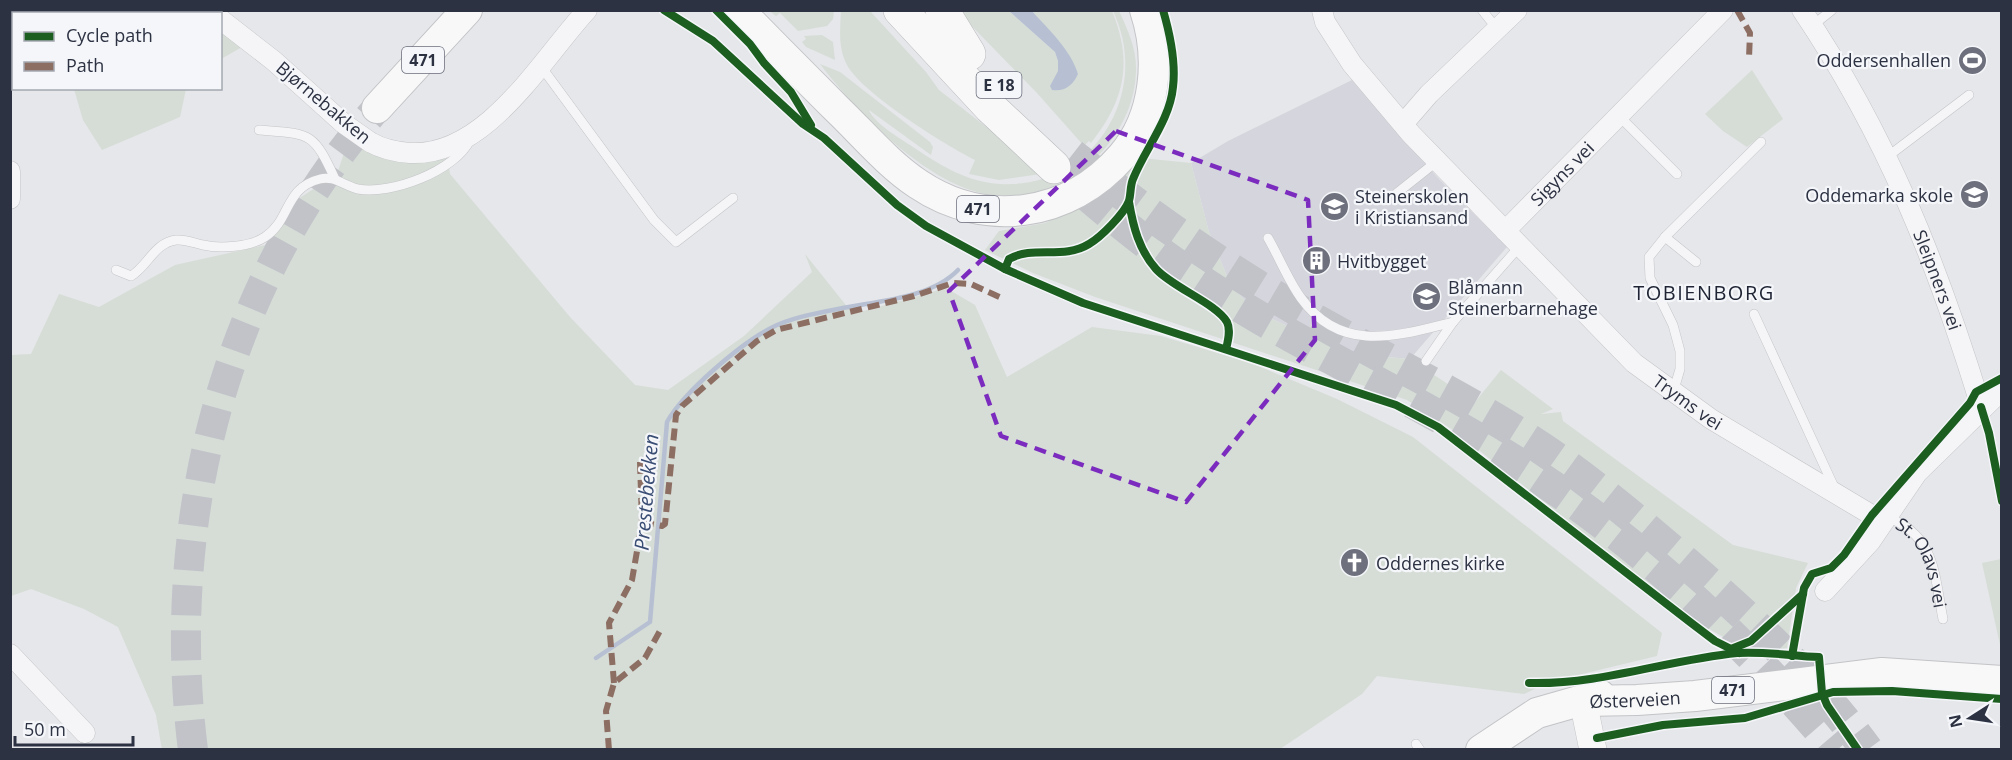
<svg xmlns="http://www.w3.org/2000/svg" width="2012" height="760" font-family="'Open Sans',sans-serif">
	<rect width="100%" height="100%" fill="#e6e7ea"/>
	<path fill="#d5d6dd" d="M1352 80 1439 179 1507 247 1410 359 1351 354 1256 312 1231 286 1209 232 1191 163 1228 141Z"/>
	<g fill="#d6ddd6">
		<path d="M197 10 201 13 37 14 33 11Z"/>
		<path d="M769 11H834L833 19 827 26 798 31 780 13 776 16Z"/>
		<path d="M841 11H870L926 72 939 90 1040 169 1041 174 999 180 969 174 975 160C945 145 862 93 847 65 838 48 840 29 841 11Z"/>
		<path d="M957 11H1009L1055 52 1058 61V71L1078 74 1070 57 1032 11H1112C1133 62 1125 100 1091 143L1089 141 1084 146 1037 93Z"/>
		<path d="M1113 11H1119C1128 30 1137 50 1136 71 1134 148 1053 212 977 192 919 176 856 111 820 64L840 72 930 142 933 147 931 155 869 110C874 123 898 137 910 145 938 164 966 182 1000 184 1094 189 1152 92 1113 11Z"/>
		<path d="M220 26 249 43 221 59Z"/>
		<path d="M822 35 833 42 835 60 806 47 802 42 806 39 804 36Z"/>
		<path d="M1752 70 1783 119 1747 147 1723 131 1705 114Z"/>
		<path d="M74 89V88L186 89 180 117 102 150 83 120Z"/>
		<path d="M350 135 371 140 446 147 450 174 570 317 635 385 668 390 744 336 812 272 805 254 853 314 946 288 975 305 1007 377 1092 327 1161 336 1251 363 1337 399 1413 437 1662 633 1657 656 1549 682 1524 694 1377 676 1362 694 1280 749 162 750 156 715 118 627 84 609 31 589 11 596V355L31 354 59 294 99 307 175 265 265 245 301 197 337 174Z"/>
		<path d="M1132 157 1191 163 1209 232 1231 286 1256 312 1351 354 1410 359 1475 402 1501 370 1553 409 1541 414 1561 412 1563 421 1733 545 1808 563 1796 588 1787 648 1739 653 1730 641 1682 613 1459 434 1407 400 1095 297 1033 273 985 250 999 231 1045 223 1080 206Z"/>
		<path d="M2001 559H2002L2001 649 1982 563Z"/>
	</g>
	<path fill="#b7c0d2" d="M1009 11H1032C1048 29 1071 50 1078 74 1073 85 1065 92 1052 90L1050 86 1058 71V61L1055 52Z"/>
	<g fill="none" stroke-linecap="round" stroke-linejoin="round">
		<path stroke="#b7c0d2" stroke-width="4.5" d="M596 658 650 622 667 422C684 392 740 344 771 328 790 318 817 313 838 309 876 301 930 299 958 270"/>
		<path stroke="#c1c3c9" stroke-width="30" stroke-dasharray="30 15" stroke-linecap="butt" d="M193 750C164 522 224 283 377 108"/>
		<g stroke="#c1c3c9" stroke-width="33" stroke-dasharray="33 16" stroke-linecap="butt">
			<path d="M1072 155C1137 206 1203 254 1274 296 1363 350 1458 392 1544 450 1594 484 1640 523 1686 563 1752 620 1815 679 1867 750"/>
			<path d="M1083 191C1119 222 1156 252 1196 278 1308 353 1433 405 1544 481 1654 555 1751 648 1837 750"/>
		</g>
		<defs>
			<g id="lane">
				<path d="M1482 10 1498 30"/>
				<path d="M1812 26 1832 10"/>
				<path d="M540 65 654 220 676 242 733 198"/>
				<path d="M1619 116 1677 174"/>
				<path d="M259 130C310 134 313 131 335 179"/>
				<path d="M1887 157 1969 95"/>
				<path d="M1397 193 1436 162"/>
				<path d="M1665 237 1696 262"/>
				<path d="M1268 238C1279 257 1288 280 1301 298 1341 354 1397 336 1453 322"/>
				<path d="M116 270 131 276C148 266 154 243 176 240 185 239 194 243 203 245 220 249 250 247 265 237 291 220 284 188 320 179 334 175 344 186 358 189 391 195 455 171 470 140"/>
				<path d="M1754 314 1834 487"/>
				<path d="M1426 361 1453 322 1519 247"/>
				<path d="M1673 393 1680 369V351L1673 325 1650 278 1649 257 1665 237 1761 142"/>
				<path id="s1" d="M1887 517C1936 536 1934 574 1943 619"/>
				<path d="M1416 744 1420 750"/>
			</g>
			<g id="street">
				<path id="s2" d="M1322 10 1325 22 1352 64 1411 134 1634 363 1711 419 1870 514 1887 517"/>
				<path id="s3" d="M1802 10C1887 136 1937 263 1981 407"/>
				<path d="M220 19 274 61 343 123"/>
				<path d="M1403 124 1429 94 1517 10"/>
				<path d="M370 142C382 149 397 152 410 153 486 157 541 60 587 10"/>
				<path d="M10 171V199"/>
				<path id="s4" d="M1505 231 1723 10"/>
				<path d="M1825 591 1870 542 1917 473 2002 390"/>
				<path d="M10 654 85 733"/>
			</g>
			<path id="secondary" d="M1583 701 1593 750"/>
			<g id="primary">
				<path d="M739 10C772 44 805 77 838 110 864 135 888 164 918 184 985 229 1069 217 1122 156 1156 117 1161 58 1145 10"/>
				<path d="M377 108 467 10"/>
				<path id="s5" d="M1583 701 1637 700 1695 696 1882 673 2002 681"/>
				<path d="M1481 750 1537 713 1600 695"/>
			</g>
			<g id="highway">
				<path d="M900 10 990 107 1054 167"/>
				<path d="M942 10 969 54"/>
			</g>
		</defs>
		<use href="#lane" stroke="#c4c5c8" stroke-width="10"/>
		<use href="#street" stroke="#c4c5c8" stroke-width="21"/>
		<use href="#secondary" stroke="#c4c5c8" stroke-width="28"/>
		<use href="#primary" stroke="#c3c4c7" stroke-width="32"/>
		<use href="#highway" stroke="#b9babe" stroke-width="34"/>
		<use href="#lane" stroke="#f5f5f7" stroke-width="9"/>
		<use href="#street" stroke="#f5f5f7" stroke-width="20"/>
		<use href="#secondary" stroke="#f8f8f8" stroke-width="27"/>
		<use href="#primary" stroke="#f8f8f8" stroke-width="30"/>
		<use href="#highway" stroke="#f8f8f8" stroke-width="33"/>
		<defs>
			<path id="street-bridge" d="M343 123 370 142"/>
		</defs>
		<use href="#street-bridge" stroke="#c4c5c8" stroke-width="21" stroke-linecap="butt"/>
		<use href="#street-bridge" stroke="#f5f5f7" stroke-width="20"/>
		<g stroke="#8d6e63" stroke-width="6" stroke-dasharray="12 6" stroke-linecap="butt">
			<path d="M1737 10 1750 33 1749 58"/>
			<path d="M642 522 662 526 665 524 676 415 682 406 757 341 776 330 914 296 953 283 971 284 1004 299"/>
			<path d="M614 683 609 623 632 580 642 522 640 462"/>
			<path d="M609 750 606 711 614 683 645 658 661 629"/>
		</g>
		<defs>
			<g id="cycleway">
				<path d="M664 10 713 41 803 124 824 138 897 205 926 226 1005 269 1083 303 1396 405 1438 427 1690 622 1715 641 1739 653"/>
				<path d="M716 10 750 44 764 63 791 92 811 125"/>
				<path d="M1129 202C1133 226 1139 250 1156 269 1172 287 1217 304 1227 322 1231 330 1228 341 1226 349"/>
				<path d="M1005 269 1009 259C1034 245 1063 260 1089 244 1101 237 1124 214 1129 201 1131 194 1130 186 1133 179 1145 149 1170 120 1173 87 1176 62 1170 34 1163 10"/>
				<path d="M1981 407 1989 433 2002 501"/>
				<path d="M1731 649 1751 641 1803 594"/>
				<path d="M1792 656 1804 588 1812 574 1831 568 1844 555 1872 515 1970 403 1976 392 2002 378"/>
				<path d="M1529 683C1600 685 1667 660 1737 653 1763 651 1793 656 1819 657L1822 693 1827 705 1858 750"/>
				<path d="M1597 738 1663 725 1745 718 1833 692 1892 691 2002 699"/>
			</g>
		</defs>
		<use href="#cycleway" stroke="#f4f6f9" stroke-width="11"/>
		<use href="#cycleway" stroke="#1b5e20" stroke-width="8"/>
	</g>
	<path fill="none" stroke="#7b2cbf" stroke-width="4.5" stroke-dasharray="12 8" stroke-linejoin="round" d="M1116 131 1308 200 1315 340 1186 502 1001 436 949 291Z"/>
	<defs>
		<symbol id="stadium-disc" viewBox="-11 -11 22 22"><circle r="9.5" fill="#6e717d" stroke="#f4f6f9"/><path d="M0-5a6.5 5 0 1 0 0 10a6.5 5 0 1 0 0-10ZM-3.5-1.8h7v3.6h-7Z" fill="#fff"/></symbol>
		<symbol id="school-disc" viewBox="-11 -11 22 22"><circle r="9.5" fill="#6e717d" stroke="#f4f6f9"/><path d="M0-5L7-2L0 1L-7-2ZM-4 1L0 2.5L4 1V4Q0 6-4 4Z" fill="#fff"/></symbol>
		<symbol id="building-disc" viewBox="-11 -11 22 22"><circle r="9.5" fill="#6e717d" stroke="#f4f6f9"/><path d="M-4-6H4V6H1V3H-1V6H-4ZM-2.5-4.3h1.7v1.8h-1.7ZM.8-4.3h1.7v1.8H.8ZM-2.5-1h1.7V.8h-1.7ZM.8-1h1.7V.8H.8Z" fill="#fff"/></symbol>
		<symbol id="church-disc" viewBox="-11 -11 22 22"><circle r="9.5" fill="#6e717d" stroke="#f4f6f9"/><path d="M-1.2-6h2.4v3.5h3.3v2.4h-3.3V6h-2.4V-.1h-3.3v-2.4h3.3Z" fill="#fff"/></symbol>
	</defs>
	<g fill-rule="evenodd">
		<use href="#stadium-disc" x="1956" y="44" width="33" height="33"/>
		<use href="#school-disc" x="1958" y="178" width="33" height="33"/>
		<use href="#school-disc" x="1318" y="190" width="33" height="33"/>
		<use href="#building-disc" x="1300" y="244" width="33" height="33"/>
		<use href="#school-disc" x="1410" y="280" width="33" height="33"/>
		<use href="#church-disc" x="1338" y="546" width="33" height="33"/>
	</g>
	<g text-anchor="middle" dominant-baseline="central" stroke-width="4.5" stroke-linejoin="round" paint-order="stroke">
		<g fill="#f4f6f9" stroke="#696d7a" stroke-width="1.5">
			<rect x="402" y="47" width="42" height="26" rx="4.5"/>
			<rect x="976.5" y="72" width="45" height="26" rx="4.5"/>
			<rect x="957" y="196" width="42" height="26" rx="4.5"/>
			<rect x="1712" y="677" width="42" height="26" rx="4.5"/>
		</g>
		<g font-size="16" font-weight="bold" fill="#2d3243">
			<text x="423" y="60">471</text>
			<text x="999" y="85">E 18</text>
			<text x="978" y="209">471</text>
			<text x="1733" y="690">471</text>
		</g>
		<g font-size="18" fill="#2d3243" stroke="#f4f6f9" text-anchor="start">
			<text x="1951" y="60" text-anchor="end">Oddersenhallen</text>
			<text x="1953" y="195" text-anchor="end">Oddemarka skole</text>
			<text x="1355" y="196">Steinerskolen<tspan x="1355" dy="21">i Kristiansand</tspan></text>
			<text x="1337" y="261">Hvitbygget</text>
			<text x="1448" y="287">Blåmann<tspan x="1448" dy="21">Steinerbarnehage</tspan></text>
			<text x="1376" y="563">Oddernes kirke</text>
		</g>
		<g font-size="18" fill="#2d3243" stroke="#f4f6f9">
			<text transform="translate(324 102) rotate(40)">Bjørnebakken</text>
			<text stroke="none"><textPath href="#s4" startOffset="81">Sigyns vei</textPath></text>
			<text stroke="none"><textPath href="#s3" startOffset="303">Sleipners vei</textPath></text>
			<text stroke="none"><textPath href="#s2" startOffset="540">Tryms vei</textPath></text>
			<text stroke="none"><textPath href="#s1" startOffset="62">St. Olavs vei</textPath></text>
			<text stroke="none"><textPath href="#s5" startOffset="52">Østerveien</textPath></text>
		</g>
		<g font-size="20" letter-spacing="1.5" fill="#1f2434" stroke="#f4f6f9">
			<text x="1704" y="292">TOBIENBORG</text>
		</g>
		<g font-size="20" font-style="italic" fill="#3a4d74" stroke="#f4f6f9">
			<text transform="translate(646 492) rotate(-85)">Prestebekken</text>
		</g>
	</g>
	<rect width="2012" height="760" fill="none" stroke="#2d3243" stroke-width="24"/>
	<rect x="12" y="12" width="210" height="78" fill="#f4f6f9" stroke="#a4a8b0" stroke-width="1.5"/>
	<rect x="24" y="32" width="30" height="9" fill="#1b5e20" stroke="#a4a8b0" stroke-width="1.5"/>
	<text x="66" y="42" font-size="18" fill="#2d3243">Cycle path</text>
	<rect x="24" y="62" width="30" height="9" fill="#8d6e63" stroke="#a4a8b0" stroke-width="1.5"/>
	<text x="66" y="72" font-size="18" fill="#2d3243">Path</text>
	<g transform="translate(1970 718) rotate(258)" stroke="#f4f6f9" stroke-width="4.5" paint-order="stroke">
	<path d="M0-4.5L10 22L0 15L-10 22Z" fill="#2d3243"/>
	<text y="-9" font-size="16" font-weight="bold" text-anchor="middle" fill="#2d3243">N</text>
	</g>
	<path d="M15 736v9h118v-9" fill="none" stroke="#2d3243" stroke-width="3"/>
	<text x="24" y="736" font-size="18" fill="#2d3243" stroke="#f4f6f9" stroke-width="4.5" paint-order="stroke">50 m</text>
</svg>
